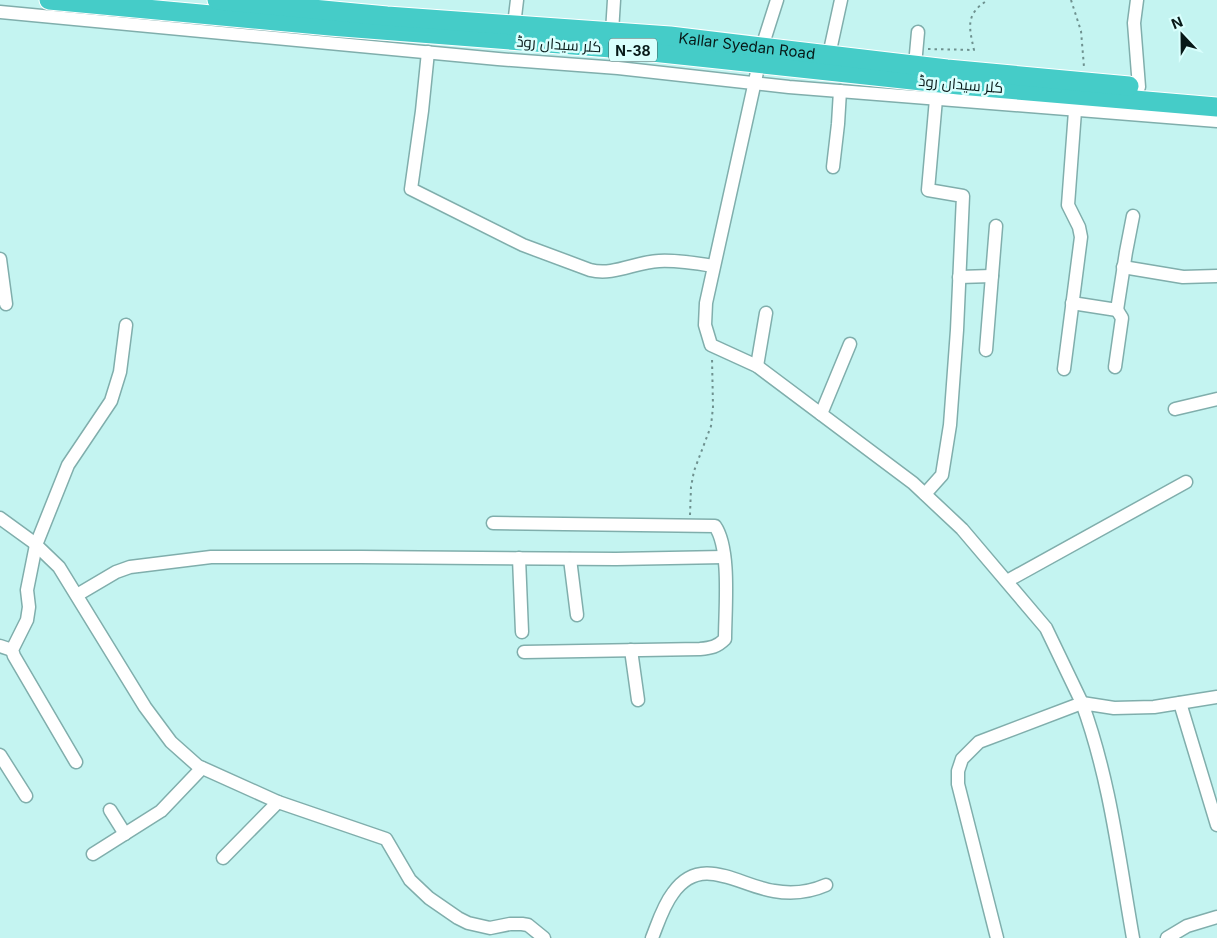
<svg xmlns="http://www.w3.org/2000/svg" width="1217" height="938" font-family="Inter,Cairo,sans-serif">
	<rect width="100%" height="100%" fill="#c4f4f1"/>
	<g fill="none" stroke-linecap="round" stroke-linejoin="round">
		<defs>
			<g id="minor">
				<path d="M1137 0 1134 23 1139 87"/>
				<path d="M0 12 498 59 618 68 789 87 1217 121"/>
				<path d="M514 25 517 0"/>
				<path d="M612 32 614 0"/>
				<path d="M762 47 777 0"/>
				<path d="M428 52 422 111 411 189 523 245 590 270C614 276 635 262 659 261 677 260 695 263 713 266"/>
				<path d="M829 55 841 0"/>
				<path d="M759 63 706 303 705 325 711 345 757 366 913 483 962 529 1046 628 1082 703 979 742 962 759 958 771V784L997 938"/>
				<path d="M915 65 918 32"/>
				<path d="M833 167 838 124 840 91"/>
				<path d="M0 259 6 304"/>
				<path d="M1123 267 1183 277 1217 276"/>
				<path d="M959 277 992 276"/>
				<path d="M1072 303 1117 310 1126 252 1133 216"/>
				<path d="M986 350 996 226"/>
				<path d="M757 366 766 313"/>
				<path d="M1115 367 1122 318 1117 310"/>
				<path d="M1064 369 1081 237 1079 227 1068 205 1075 111"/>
				<path d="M1175 409 1217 399"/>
				<path d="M821 414 850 344"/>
				<path d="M925 494 942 475 950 425 957 330 963 196 928 190 936 99"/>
				<path d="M0 518 33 542 59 567 145 707 171 742 198 766 278 802 386 839 410 880 429 898 458 918 468 923 490 928 510 924H522L528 925 544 938"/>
				<path d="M493 523 715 526C731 549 725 610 725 639 717 647 711 648 700 649L524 652"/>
				<path d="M519 558 522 632"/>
				<path d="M570 559 577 615"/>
				<path d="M1007 581 1186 482"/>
				<path d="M77 595 116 572 130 567 211 557H361L616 559 724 557"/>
				<path d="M0 646 12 650"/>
				<path d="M631 650 638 700"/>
				<path d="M1180 703 1217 825"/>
				<path d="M0 755 26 796"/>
				<path d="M76 762 14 656 12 650 27 620 29 607 27 590 36 545 68 465 111 401 120 372 126 325"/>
				<path d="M110 810 125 834"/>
				<path d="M93 854 161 811 202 768"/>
				<path d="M223 858 278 802"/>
				<path d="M652 938C658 923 663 906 673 893 701 853 739 886 774 891 791 894 810 892 826 885"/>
				<path d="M1133 938C1119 859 1110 779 1082 703L1114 708 1154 707 1217 697"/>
				<path d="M1167 938 1187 926 1217 917"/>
			</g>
			<g id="highway">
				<path d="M49 0 330 26 624 49 959 85 1217 107"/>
				<path id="s1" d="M217 0 387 16 670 36 947 69 1129 86"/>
			</g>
		</defs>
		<use href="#minor" stroke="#80aeac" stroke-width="15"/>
		<use href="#highway" stroke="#fff" stroke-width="21"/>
		<g stroke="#6e918f" stroke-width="2" stroke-dasharray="2.5 4" stroke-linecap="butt">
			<path d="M1071 0 1081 31 1084 67"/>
			<path d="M928 49 974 50C969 27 965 14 988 0"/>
			<path d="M690 515 691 487 694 471 711 426 713 407 712 358"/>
		</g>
		<use href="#minor" stroke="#fff" stroke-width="12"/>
		<use href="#highway" stroke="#45ccc8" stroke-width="19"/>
	</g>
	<g text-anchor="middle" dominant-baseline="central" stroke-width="5" stroke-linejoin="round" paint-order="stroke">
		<rect fill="#d9fffd" stroke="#465e5d" stroke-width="1" x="609" y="38.5" width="48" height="23" rx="4"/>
		<g font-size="14" font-weight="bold" fill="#071918">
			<text x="633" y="50">N-38</text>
		</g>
		<g font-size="15" fill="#071918" stroke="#d9fffd">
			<text transform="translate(559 44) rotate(4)">کلر سیداں روڈ</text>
			<text stroke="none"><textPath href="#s1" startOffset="532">Kallar Syedan Road</textPath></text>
			<text transform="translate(961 84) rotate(5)">کلر سیداں روڈ</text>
		</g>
	</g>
	<g transform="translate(1182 35) rotate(338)" stroke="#d9fffd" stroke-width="4" paint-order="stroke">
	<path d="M0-4L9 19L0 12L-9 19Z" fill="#071918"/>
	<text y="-8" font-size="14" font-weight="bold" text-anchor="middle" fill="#071918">N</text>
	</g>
</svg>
